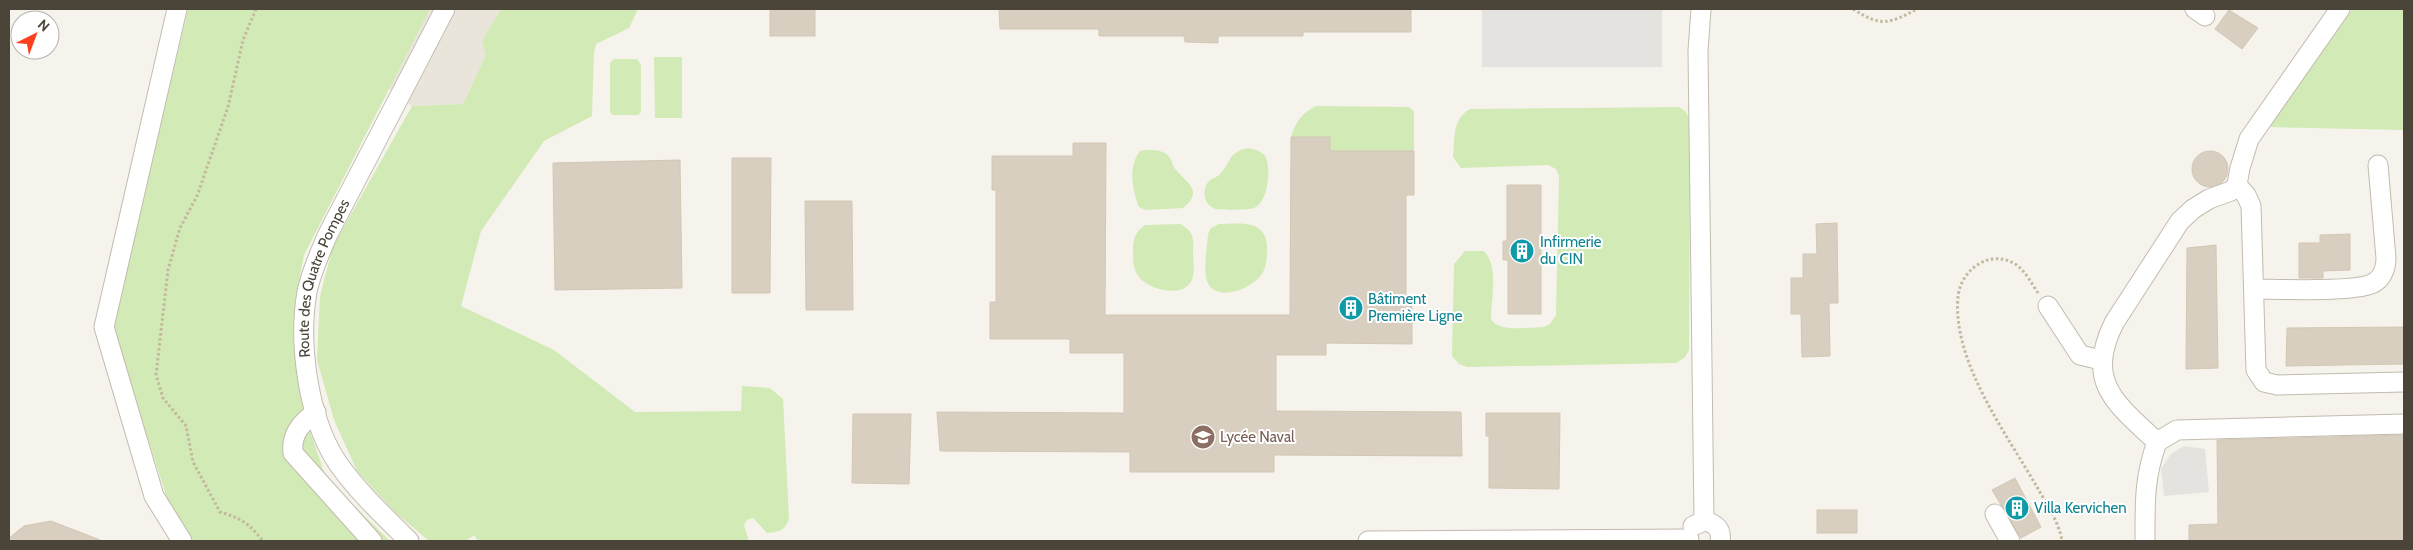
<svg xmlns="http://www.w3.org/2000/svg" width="2413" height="550" font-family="Cabin,sans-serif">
	<rect width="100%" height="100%" fill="#f6f3ec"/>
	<path fill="#eae5da" d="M430 9H501L483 41 486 55 463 104 412 106 388 88Z"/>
	<g fill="#d2eab5">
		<path d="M188 9H430L304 255 295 302 293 340 306 419 326 478 390 541H194L170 507 112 328Z"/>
		<path d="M501 9H638L629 28 596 44 594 52 592 116 544 141 481 231 461 306 554 350 635 412 741 411 742 386 770 388 783 399 789 518C786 530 780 532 767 533L753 518 747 520 744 525 749 541H478L474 535 466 541H429L396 513 357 471 334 420 317 360 320 296 333 246 412 106 463 104 486 55 482 41Z"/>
		<path d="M2352 9H2404V130L2269 127Z"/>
		<path d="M654 57H682V118H655Z"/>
		<path d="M614 59H637L641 65V112L638 115H613L610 112V63Z"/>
		<path d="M1316 106 1409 107 1414 111V151H1330V137H1291C1296 121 1302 113 1316 106Z"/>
		<path d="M1679 107 1686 112 1690 121 1689 350 1685 357 1676 363 1467 367 1459 364 1452 356 1454 264 1465 251H1484C1499 266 1491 299 1491 319 1498 333 1530 327 1544 327L1550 324 1556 315 1559 176 1556 169 1548 165 1461 168 1453 157C1455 138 1452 119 1470 109Z"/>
		<path d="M1248 148C1254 149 1261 151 1265 156 1272 167 1268 203 1254 208 1250 210 1221 210 1216 209 1204 206 1201 190 1209 181 1212 178 1216 178 1219 175 1232 163 1226 153 1248 148Z"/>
		<path d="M1146 150C1155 150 1167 150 1171 160 1173 164 1173 167 1176 170 1188 184 1204 191 1183 208L1146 210 1139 207C1132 189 1128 166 1140 151Z"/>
		<path d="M1180 224C1194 231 1194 239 1193 253 1193 262 1196 275 1190 283 1180 298 1148 289 1139 277 1133 269 1133 261 1133 251 1133 238 1135 233 1145 225Z"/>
		<path d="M1219 224C1230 224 1244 222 1254 226 1263 229 1267 238 1267 247 1267 256 1267 266 1262 274 1251 290 1211 305 1206 277 1204 264 1207 247 1208 234L1211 228Z"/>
	</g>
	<g fill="#e5e3e0">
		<rect x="1482" y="9" width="180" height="58"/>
		<path d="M2184 446 2205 449 2209 492 2164 496 2161 469 2171 454Z"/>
	</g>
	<g fill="#d8cfc1" stroke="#d3c7b4">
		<rect x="770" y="9" width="45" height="27"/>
		<path d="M999 9H1411V32H1303V36H1218V43L1185 42 1184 36H1099V29H1000Z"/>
		<path d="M2229 10 2258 28 2242 49 2215 29Z"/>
		<path d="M1291 137H1330V151H1414V195H1406V302H1412V344L1326 343V355H1276V411L1461 412 1462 456 1274 455V472H1130V452L940 451 937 412 1124 413V353H1070V339H990V302H996V190H992V156H1073V143H1106L1105 315H1290Z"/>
		<circle cx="2210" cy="169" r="18"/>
		<path d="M732 158H771L770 293H732Z"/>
		<path d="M680 160 682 288 555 290 553 163Z"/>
		<path d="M1507 185H1541V314H1508V260H1503V241H1507Z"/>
		<path d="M805 201H852L853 310H806Z"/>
		<path d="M1837 223 1838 303H1829L1830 356 1802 357 1801 314H1791V278H1803V254H1817L1816 224Z"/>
		<path d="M2350 234V270L2323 271V278H2299V243H2320V235Z"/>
		<path d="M2216 245 2218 368 2186 369 2187 248Z"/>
		<path d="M2404 327V364L2286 366 2287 328Z"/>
		<path d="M1486 413H1560L1559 489 1489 488V436H1486Z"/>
		<path d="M853 414H911L909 484 852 483Z"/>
		<path d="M2404 435V541H2189V525L2218 524 2217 440Z"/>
		<path d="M2015 478 2041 527 2021 538 1992 490Z"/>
		<rect x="1817" y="510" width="40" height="23"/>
		<path d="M51 521 100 540V541H9V538L24 526Z"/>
	</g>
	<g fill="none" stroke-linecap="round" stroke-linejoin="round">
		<defs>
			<g id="minor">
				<path d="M177 9 104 327 154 496 182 541"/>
				<path d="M1701 9 1698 51 1704 521"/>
				<path d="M2195 9 2205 16"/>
				<path d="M2237 185 2246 195 2251 206 2256 370 2264 382 2277 385 2404 382"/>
				<path d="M2254 289C2277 289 2361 293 2375 282 2383 277 2386 267 2386 258L2378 165"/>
				<path d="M2048 306 2080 355 2101 360"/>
				<path d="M316 412C301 423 291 434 293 453L372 541"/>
				<path d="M2157 442C2115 403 2085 382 2114 323L2180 221 2193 209 2209 199 2231 191 2237 185 2240 168 2249 139 2340 9"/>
				<path d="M1995 514 2010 541"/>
				<path d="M1693 526 1704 521C1716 523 1722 530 1720 541"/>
				<path id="s1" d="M409 541C384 516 357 491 337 462 308 418 298 343 307 292 311 272 320 253 328 234L445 9"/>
				<path d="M1368 541 1689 539"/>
				<path d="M2145 541C2145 503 2144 478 2157 442L2177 430 2404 424"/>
			</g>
		</defs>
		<use href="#minor" stroke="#c2bbae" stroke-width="21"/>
		<g stroke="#c4b79f" stroke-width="3" stroke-dasharray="2.5 2.5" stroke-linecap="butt">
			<path d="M256 9 243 40 228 107 197 196 180 228 168 270 156 375 163 398 186 426 193 462 220 512C243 519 248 523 263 541"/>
			<path d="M1853 9C1881 27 1889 24 1917 9"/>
			<path d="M2038 293C2032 284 2024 269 2015 264 1989 248 1960 271 1958 297 1952 361 2006 433 2037 487 2046 503 2059 522 2062 541"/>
		</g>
		<use href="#minor" stroke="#fff" stroke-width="19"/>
	</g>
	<defs>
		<symbol id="building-disc" viewBox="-11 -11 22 22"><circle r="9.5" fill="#0f9aa8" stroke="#fff"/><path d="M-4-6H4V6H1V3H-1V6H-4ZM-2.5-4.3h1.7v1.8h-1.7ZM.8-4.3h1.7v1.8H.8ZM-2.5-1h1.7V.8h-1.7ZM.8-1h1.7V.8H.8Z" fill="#fff"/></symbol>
		<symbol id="school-disc" viewBox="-11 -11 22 22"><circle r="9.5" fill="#8d6e63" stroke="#fff"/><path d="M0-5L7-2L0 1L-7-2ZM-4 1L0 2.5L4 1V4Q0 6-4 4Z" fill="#fff"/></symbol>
	</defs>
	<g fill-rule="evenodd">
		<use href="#building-disc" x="1508" y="237" width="28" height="28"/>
		<use href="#building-disc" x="1337" y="294" width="28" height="28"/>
		<use href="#school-disc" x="1189" y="423" width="28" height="28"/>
		<use href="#building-disc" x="2003" y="494" width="28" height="28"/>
	</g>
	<g text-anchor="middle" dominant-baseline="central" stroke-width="4" stroke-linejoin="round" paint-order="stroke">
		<g font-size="15" fill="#0d838f" stroke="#fff" text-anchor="start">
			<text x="1540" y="242">Infirmerie<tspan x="1540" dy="17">du CIN</tspan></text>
			<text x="1368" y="299">Bâtiment<tspan x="1368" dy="17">Première Ligne</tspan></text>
			<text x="2034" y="508">Villa Kervichen</text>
		</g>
		<g font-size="15" fill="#4b4439" stroke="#fff">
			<text stroke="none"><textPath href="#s1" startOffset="300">Route des Quatre Pompes</textPath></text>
		</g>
		<g font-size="15" fill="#785e54" stroke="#fff" text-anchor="start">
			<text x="1220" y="437">Lycée Naval</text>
		</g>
	</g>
	<rect width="2413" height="550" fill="none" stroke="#4b4439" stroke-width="20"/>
	<g transform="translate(35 35) rotate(42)"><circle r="24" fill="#ffffff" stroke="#b7b4b0"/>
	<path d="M0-4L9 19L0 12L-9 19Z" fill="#fc3f1d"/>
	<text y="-8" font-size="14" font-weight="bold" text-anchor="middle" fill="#4b4439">N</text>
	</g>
</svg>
